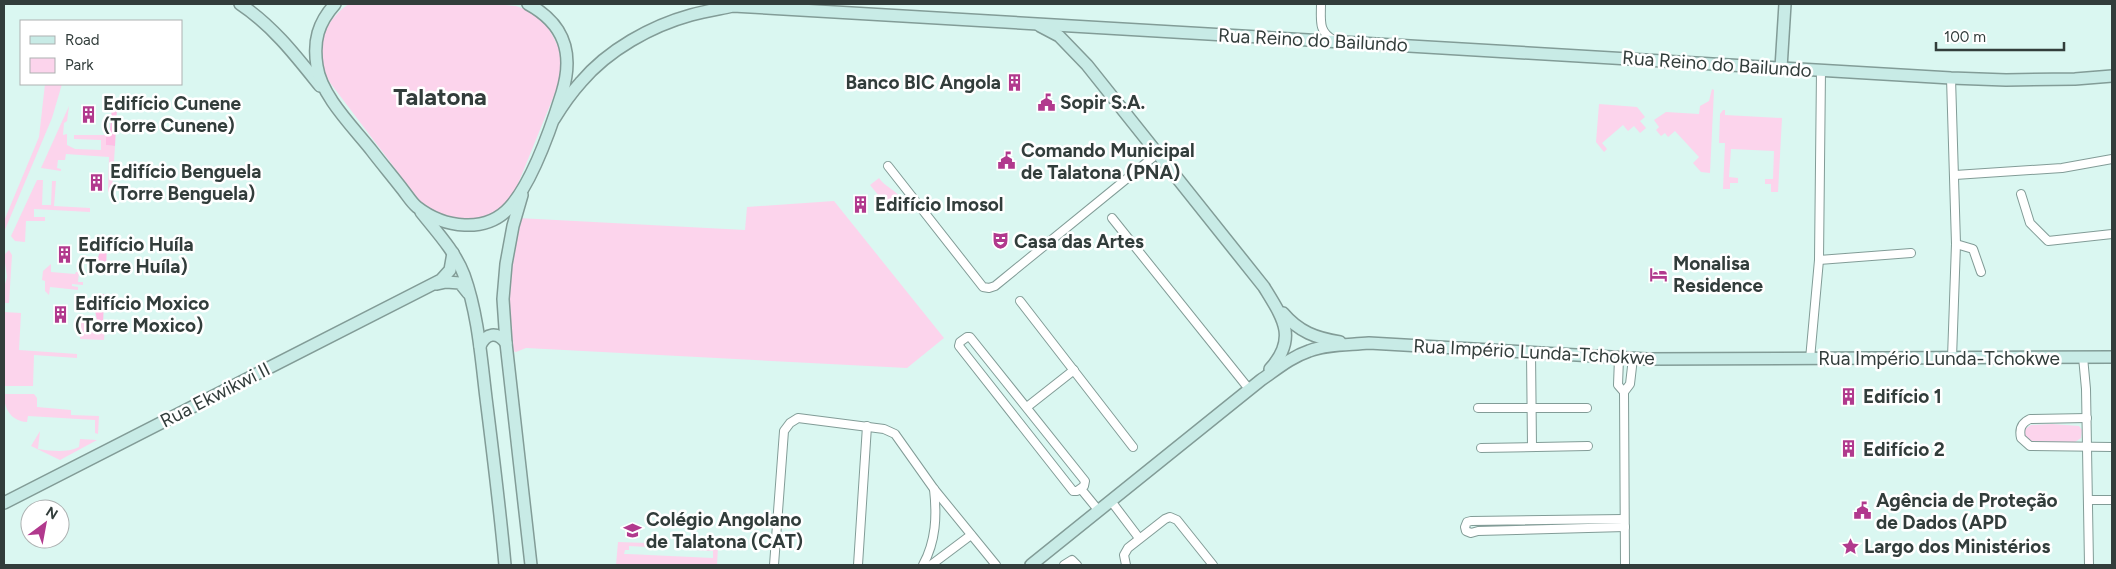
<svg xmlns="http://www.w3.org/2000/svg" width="2116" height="569" font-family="Figtree,sans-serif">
	<rect width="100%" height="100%" fill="#daf7f1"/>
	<g fill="#fcd4ec">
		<path d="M349 4H495L516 6 533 12 549 29 558 46 562 66 557 88 513 196 493 214 473 221 447 217 422 204 331 84C328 79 323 72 322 66 315 42 329 17 349 4Z"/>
		<path d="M45 84H62L52 118 4 232V221L39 137Z"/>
		<path d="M1712 89 1714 90 1710 173 1701 172 1693 163 1699 157 1675 131 1668 137 1665 133 1661 136 1656 130 1659 127 1654 120 1666 112 1699 114 1700 106 1709 101Z"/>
		<path d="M1599 104 1637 107 1645 117 1640 121 1646 128 1640 133 1634 126 1628 131 1623 125 1602 143 1607 149 1604 152 1596 142Z"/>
		<path d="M69 106 67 121 64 123 63 135 67 134V145L75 149 101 150V140L74 139V135H107L106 145 115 146 112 192H108L109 157 66 154 65 160H58L57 168 61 169V171L41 168Z"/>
		<path d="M1723 110H1725V115L1782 118 1778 192H1771V184H1765V179H1773L1774 151 1731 149 1729 177 1738 178V183H1730V189H1723L1725 143H1719L1720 114Z"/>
		<path d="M879 178C885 187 893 188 900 197L888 207 870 185Z"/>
		<path d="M37 180H43L42 205H51L52 181H56L54 206 90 208V212L34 209V217H45V221H26L25 242 15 241 11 236Z"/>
		<path d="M834 201 944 338 907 368 526 348 516 352 511 351 507 296 510 260 518 218 745 230 747 207Z"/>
		<path d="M9 250 12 255 9 303H4V288L7 277 4 255Z"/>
		<path d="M51 264V272L75 274 76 272H79L78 282H83V285L72 284V286L78 287V290L50 287 49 295 45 291V281L42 280 43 271Z"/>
		<path d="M4 312 21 313 19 350 77 354V358L34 355 33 386H4Z"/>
		<path d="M81 319H86V327L105 328 104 340 80 339Z"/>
		<path d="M4 394H34L37 398V407L71 410V415L99 416 98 434 95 433V420L28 416 27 422C11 421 4 409 4 394Z"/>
		<path d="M2052 424 2079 426 2082 430 2081 438 2075 442 2034 443 2025 437V429L2031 425Z"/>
		<path d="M40 431 38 449C52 451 66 453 79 447L80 439 97 440 60 460 31 446Z"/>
		<path d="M618 542 648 543V547L629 546V550H625L624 554H628L713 558V551L694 550V546L718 547 717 565H616Z"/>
	</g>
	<g fill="#febfe5">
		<path d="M112 107 117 108 115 146 106 145V137L110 129Z"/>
		<path d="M103 241H107L106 272H96L97 261Z"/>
		<path d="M95 294H104L103 326H98L94 305Z"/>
	</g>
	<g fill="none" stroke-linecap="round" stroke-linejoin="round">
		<defs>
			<g id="street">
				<path d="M1321 4C1321 20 1318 32 1334 40"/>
				<path d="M1951 78 1956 244 1952 358"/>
				<path d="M888 166 983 287 989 288 995 286 1157 154"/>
				<path d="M1955 175 2062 168 2112 159"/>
				<path d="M2021 194 2030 223 2048 241 2112 234"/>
				<path d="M1112 218 1249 389"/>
				<path d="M1956 244 1973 249 1981 272"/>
				<path d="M1819 260 1911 253"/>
				<path d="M1020 301 1133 447"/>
				<path d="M967 337H970L1085 481 1084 486 1077 491H1073L959 346 960 342Z"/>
				<path d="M1531 353 1532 447"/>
				<path d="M2083 357 2086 389 2089 565"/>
				<path d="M1619 358 1618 385 1624 392 1625 565"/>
				<path d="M1810 359 1819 260 1821 70"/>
				<path d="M1624 392 1630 384 1633 358"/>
				<path d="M1027 407 1074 370"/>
				<path d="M1478 408H1587"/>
				<path d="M2087 418 2030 419C2021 423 2019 429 2021 438L2030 446 2112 447"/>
				<path d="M1481 448 1588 446"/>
				<path d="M1081 489 1099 511"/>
				<path d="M2088 500H2112"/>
				<path d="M1111 501 1139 538"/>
				<path d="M1624 519 1471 521 1467 522 1465 527 1466 531 1471 533 1478 531 1625 527"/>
				<path d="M774 565 784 431 790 423 798 418 884 429 895 434 934 489 996 565"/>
				<path d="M858 565 867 426"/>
				<path d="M923 565C936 541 937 516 934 489"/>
				<path d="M931 565 971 535"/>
				<path d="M1064 565 1072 560 1077 565"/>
				<path d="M1126 565 1124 555 1128 548 1165 519 1170 517 1177 520 1213 565"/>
			</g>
			<g id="secondary">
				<path d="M240 4C273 26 296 56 320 86"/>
				<path d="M335 4C318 23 313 41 317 66 321 96 354 128 372 151 382 164 393 177 403 190 407 195 412 203 417 207 444 228 486 234 510 207 532 182 552 125 562 93 574 54 565 24 528 4"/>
				<path d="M1040 26 1059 36 1087 65 1264 287C1283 318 1298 338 1270 369"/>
				<path d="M1781 68 1785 4"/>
				<path d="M554 119C562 106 571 93 581 82 608 50 651 26 691 15 705 11 719 9 733 6L1951 78 2006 80 2075 79 2112 76"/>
				<path d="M522 195 513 226 506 264 503 299 506 343 531 565"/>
				<path d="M421 212C436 231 455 251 464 275 478 314 481 357 486 398 493 454 500 509 505 565"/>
				<path d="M437 284 446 282 460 283 468 293"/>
				<path d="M1283 313C1299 332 1316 338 1340 342"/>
				<path d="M480 346C486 333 497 331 506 343"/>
				<path d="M4 503 441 280 450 270 453 253"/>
				<path d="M1031 565 1261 380C1277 369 1291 357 1309 351 1327 344 1349 345 1369 343L1647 359 2112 357"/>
			</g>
		</defs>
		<use href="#street" stroke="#829c97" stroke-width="10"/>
		<use href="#secondary" stroke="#829c97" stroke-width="14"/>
		<use href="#street" stroke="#fff" stroke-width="8"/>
		<use href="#secondary" stroke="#c8ebe6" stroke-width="11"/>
	</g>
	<defs>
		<symbol id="building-bare" viewBox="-9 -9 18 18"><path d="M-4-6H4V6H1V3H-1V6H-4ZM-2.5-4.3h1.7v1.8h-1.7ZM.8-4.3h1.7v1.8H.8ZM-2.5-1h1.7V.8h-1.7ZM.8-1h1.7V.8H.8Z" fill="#b1398d" stroke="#fff" stroke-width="2.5" paint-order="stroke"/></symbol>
		<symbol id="civic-bare" viewBox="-9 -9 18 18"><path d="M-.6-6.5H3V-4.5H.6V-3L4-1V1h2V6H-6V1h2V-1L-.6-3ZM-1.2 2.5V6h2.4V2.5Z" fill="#b1398d" stroke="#fff" stroke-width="2.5" paint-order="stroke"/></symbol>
		<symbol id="theatre-bare" viewBox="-9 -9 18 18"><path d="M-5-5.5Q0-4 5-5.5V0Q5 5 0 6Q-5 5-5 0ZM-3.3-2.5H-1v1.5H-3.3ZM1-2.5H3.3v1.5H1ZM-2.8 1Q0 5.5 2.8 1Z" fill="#b1398d" stroke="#fff" stroke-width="2.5" paint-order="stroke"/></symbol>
		<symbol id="hotel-bare" viewBox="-9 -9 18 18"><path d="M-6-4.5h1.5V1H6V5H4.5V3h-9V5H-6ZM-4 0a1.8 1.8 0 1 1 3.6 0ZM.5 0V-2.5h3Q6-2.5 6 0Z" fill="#b1398d" stroke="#fff" stroke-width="2.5" paint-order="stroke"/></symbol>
		<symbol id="university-bare" viewBox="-9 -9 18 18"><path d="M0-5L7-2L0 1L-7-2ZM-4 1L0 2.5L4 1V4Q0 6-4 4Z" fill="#b1398d" stroke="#fff" stroke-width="2.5" paint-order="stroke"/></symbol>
		<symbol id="sight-bare" viewBox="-9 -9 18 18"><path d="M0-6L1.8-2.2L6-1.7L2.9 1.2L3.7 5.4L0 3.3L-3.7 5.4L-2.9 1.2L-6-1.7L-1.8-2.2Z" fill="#b1398d" stroke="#fff" stroke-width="2.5" paint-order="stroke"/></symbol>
	</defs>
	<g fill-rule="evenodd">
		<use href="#building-bare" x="1002" y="70" width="25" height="25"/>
		<use href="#civic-bare" x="1034" y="90" width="25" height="25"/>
		<use href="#building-bare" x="76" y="102" width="25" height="25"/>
		<use href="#civic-bare" x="994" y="148" width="25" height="25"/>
		<use href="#building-bare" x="84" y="170" width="25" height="25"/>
		<use href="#building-bare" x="848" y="192" width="25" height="25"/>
		<use href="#theatre-bare" x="988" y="228" width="25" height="25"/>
		<use href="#building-bare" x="52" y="242" width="25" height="25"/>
		<use href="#hotel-bare" x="1646" y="262" width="25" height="25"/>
		<use href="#building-bare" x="48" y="302" width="25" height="25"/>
		<use href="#building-bare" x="1836" y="384" width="25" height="25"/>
		<use href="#building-bare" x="1836" y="436" width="25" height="25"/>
		<use href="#civic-bare" x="1850" y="498" width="25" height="25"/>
		<use href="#university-bare" x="620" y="518" width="25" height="25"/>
		<use href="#sight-bare" x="1838" y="534" width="25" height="25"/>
	</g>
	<g text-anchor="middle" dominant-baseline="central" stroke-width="5" stroke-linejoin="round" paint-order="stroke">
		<g font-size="19" fill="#323d3b" stroke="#fff">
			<text transform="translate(1313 40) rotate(3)">Rua Reino do Bailundo</text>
			<text transform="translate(1717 64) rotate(4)">Rua Reino do Bailundo</text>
			<text transform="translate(1534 352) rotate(3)">Rua Império Lunda-Tchokwe</text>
			<text x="1939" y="358">Rua Império Lunda-Tchokwe</text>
			<text transform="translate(215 395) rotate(-27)">Rua Ekwikwi II</text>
		</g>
		<g font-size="19" font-weight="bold" fill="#323d3b" stroke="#fff" text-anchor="start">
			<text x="1001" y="82" text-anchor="end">Banco BIC Angola</text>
			<text x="1060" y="102">Sopir S.A.</text>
			<text x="103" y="103">Edifício Cunene<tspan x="103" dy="22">(Torre Cunene)</tspan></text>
			<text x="1021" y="150">Comando Municipal<tspan x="1021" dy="22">de Talatona (PNA)</tspan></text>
			<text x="110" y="171">Edifício Benguela<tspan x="110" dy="22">(Torre Benguela)</tspan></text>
			<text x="875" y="204">Edifício Imosol</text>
			<text x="1014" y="241">Casa das Artes</text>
			<text x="78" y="244">Edifício Huíla<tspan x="78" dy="22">(Torre Huíla)</tspan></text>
			<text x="1673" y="263">Monalisa<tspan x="1673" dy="22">Residence</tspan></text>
			<text x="75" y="303">Edifício Moxico<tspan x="75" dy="22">(Torre Moxico)</tspan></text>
			<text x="1863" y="396">Edifício 1</text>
			<text x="1863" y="449">Edifício 2</text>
			<text x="1876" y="500">Agência de Proteção<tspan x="1876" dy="22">de Dados (APD</tspan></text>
			<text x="646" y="519">Colégio Angolano<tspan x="646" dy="22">de Talatona (CAT)</tspan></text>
			<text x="1864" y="546">Largo dos Ministérios</text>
		</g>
		<g font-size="24" font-weight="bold" fill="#323d3b" stroke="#fff">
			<text x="440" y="96">Talatona</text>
		</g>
	</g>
	<rect width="2116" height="569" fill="none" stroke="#323d3b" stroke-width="10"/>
	<rect x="20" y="20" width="162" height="65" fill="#ffffff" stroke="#adb1b1"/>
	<rect x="30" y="36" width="25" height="8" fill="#c8ebe6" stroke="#adb1b1"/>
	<text x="65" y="45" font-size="15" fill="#323d3b">Road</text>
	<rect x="30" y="58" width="25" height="15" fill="#fcd4ec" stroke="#adb1b1"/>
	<text x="65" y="70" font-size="15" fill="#323d3b">Park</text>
	<g transform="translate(45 524) rotate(32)"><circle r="24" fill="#ffffff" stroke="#adb1b1"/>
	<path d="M0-4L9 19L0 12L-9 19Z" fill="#b1398d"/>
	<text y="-8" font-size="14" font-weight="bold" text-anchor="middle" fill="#323d3b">N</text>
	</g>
	<path d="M1936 42v8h128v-8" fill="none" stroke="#323d3b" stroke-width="2.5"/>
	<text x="1944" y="42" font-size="15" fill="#323d3b" stroke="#ffffff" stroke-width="4" paint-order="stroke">100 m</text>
</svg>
